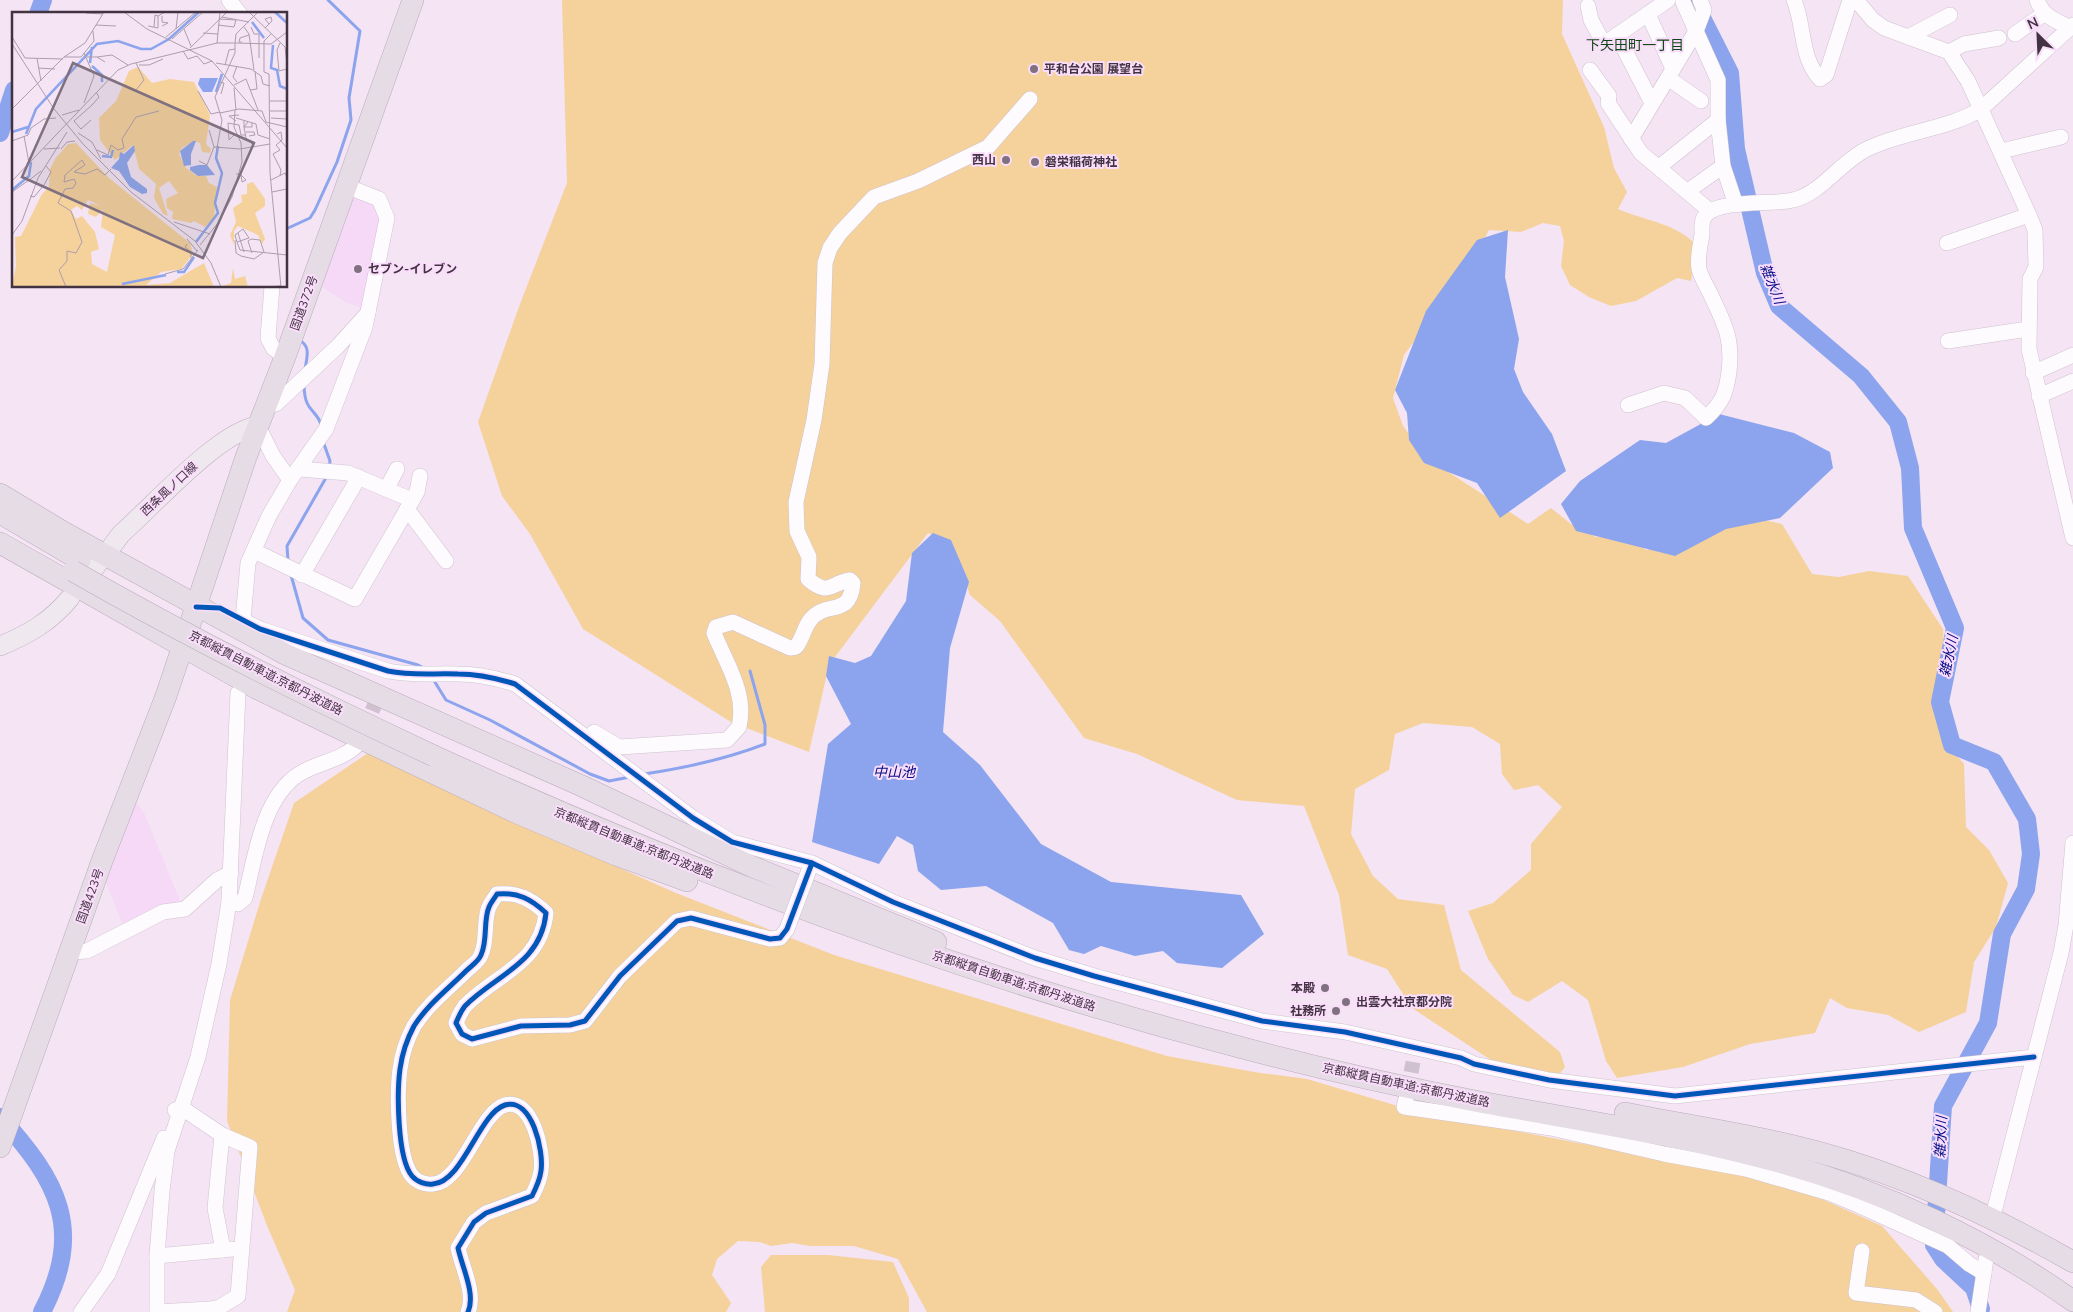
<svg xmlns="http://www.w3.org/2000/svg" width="2073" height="1312" font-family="'Nunito Sans','Noto Sans JP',sans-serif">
	<rect width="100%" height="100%" fill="#f4e4f4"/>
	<g fill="#f6d8f7">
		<path d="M354 197 377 206 382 218 362 308 345 302 318 284 348 201Z"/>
		<path d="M133 799 144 813 182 906 124 928 104 877Z"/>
	</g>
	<g fill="#f5d29b">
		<path d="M562 0H1563L1562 34 1604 127 1614 168 1627 192 1618 209C1645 221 1677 223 1697 246L1691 281 1677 278 1636 301 1611 306 1589 297 1570 285 1561 266 1564 241 1560 226 1543 223 1521 232 1489 230 1466 273 1404 355 1393 398 1403 426 1427 458 1528 524 1551 508 1571 524 1596 537H1620L1647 550 1759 519 1782 524 1812 574 1839 577 1869 571 1908 576 1943 629 1944 653 1934 693 1943 740 1964 764 1966 827 1989 850 2008 883 1996 927 1974 962 1966 1012 1919 1032 1888 1015 1847 1008 1830 998 1815 1033 1750 1044 1683 1067 1617 1078 1606 1061 1588 1000 1562 981 1528 1002 1513 995 1488 959 1468 911 1493 903 1531 870V844L1562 807 1538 785 1514 790 1502 774 1500 744 1472 727 1423 723 1395 734 1389 770 1355 789 1351 834 1373 876 1398 899 1444 905 1461 970 1560 1052 1565 1067 1558 1076 1503 1068 1412 1008 1387 969 1348 955 1339 895 1304 806 1237 800 1137 754 1084 738 1000 621 970 595 953 545 928 533 829 665 809 752 731 722 583 629 530 534 502 496 478 422 520 304 567 183Z"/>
		<path d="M368 753 498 814 676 893 834 955 1167 1056 1254 1072 1307 1079 1418 1112 1578 1143 1720 1166 1824 1200 1882 1226 1937 1289 1953 1312H927L898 1259 854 1246H810L792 1243 771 1246 760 1242 738 1241 717 1259 712 1275 731 1303 726 1312H287L295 1290 268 1228 227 1121 230 1000 261 899 294 803Z"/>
		<path d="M771 1255H828L893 1262 909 1298V1312H765L761 1267Z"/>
	</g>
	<g fill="#8ba4ed">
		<path d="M1508 230 1505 277 1519 339 1514 369 1523 392 1552 434 1566 471 1500 518 1477 483 1424 463 1409 440 1407 413 1395 390 1426 311 1477 240Z"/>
		<path d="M1719 414 1794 433 1830 452 1833 468 1780 518 1726 529 1675 556 1576 531 1561 504 1580 481 1640 440 1666 443Z"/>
		<path d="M933 533 951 540 969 582 950 648 943 732 980 765 1041 844 1111 882 1241 895 1264 934 1222 968 1177 963 1163 951 1135 956 1101 946 1084 954 1069 950 1053 923 986 886 941 890 918 871 913 845 897 836 879 864 812 842 828 744 851 724 826 676 829 656 855 663 871 656 906 601 912 553Z"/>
	</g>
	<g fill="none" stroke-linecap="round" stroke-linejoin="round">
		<g stroke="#8ba4ed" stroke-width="3">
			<path d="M286 229 310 218 315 210 337 162 351 120 349 98 360 31 328 0"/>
			<path d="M299 340C311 346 307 357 305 369"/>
			<path d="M304 386C305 413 315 407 322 426"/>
			<path d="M324 444 330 461 329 468"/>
			<path d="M288 561 287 546 327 476"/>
			<path d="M291 575 303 618 328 640 418 665 424 668"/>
			<path d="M433 679 446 700 490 720 590 774 609 781 630 777"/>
			<path d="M644 774C685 768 726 759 765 744V725L750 671"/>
		</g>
		<g stroke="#8ba4ed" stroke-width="18">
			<path d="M1696 6 1730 73 1736 149 1765 273 1779 306 1861 376 1898 422 1910 468 1913 528 1955 628 1940 702 1952 745 1994 762 2027 819 2031 854 2026 889 2002 934 1988 1023 1943 1106 1934 1245 1943 1259 1974 1288 1981 1309"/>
			<path d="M38 14 43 0"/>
			<path d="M0 133 14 90"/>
			<path d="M0 1117C58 1181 85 1229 42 1312"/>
		</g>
		<g stroke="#d0c1d0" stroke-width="15" stroke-dasharray="15 8" stroke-linecap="butt">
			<path d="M363 732 382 688"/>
			<path d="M1407 1095 1413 1062"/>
		</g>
		<defs>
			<g id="minor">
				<path d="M229 0 240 14"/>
				<path d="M1794 0C1805 27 1800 57 1820 79L1826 75 1850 0"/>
				<path d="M1856 0 1873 20 1884 28 1949 52 1968 81 2029 215 2035 230 2036 267 2030 279 2029 349 2073 538"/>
				<path d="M2037 0C2043 16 2054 20 2069 27"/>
				<path d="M1683 2 1718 80V120L1723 166 1736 205"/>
				<path d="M1588 6 1591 20 1604 44 1668 0"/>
				<path d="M1648 14 1673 69"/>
				<path d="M2015 34 2045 13"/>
				<path d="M1617 35 1652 103"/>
				<path d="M1908 37 1950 15"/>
				<path d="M1949 52 1964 44 1999 38"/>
				<path d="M1590 70 1609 96 1608 103 1641 153 1710 211"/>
				<path d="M1668 78 1701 101"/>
				<path d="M1631 139 1696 31 1704 10 1700 0"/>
				<path d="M2001 151 2061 137"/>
				<path d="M1659 167 1718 120"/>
				<path d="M1688 191 1723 166"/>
				<path d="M1947 243 2029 215"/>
				<path d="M272 286 268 338 273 348 285 357"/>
				<path d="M1948 341 2028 329"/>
				<path d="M2033 373 2073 355"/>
				<path d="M2039 396 2073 381"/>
				<path d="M266 405 276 404 338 346 368 313"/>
				<path d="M1628 405 1664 393 1685 398 1706 418C1722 403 1726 394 1729 372 1733 337 1724 323 1710 293 1706 285 1701 277 1699 269 1697 257 1700 246 1702 235 1702 229 1701 221 1705 216 1717 199 1773 205 1793 200 1822 193 1840 162 1867 149 1903 131 1947 130 1981 109L2073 25"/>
				<path d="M258 426 273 456 290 480"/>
				<path d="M300 469 348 473 412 500"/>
				<path d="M387 488 397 469"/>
				<path d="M407 509 446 561"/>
				<path d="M254 551 355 599 417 492 420 476"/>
				<path d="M302 575 359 477"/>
				<path d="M243 620 248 563 269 516 290 480 326 429 365 327 387 218 379 199 346 186"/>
				<path d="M248 623 260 629 388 671C412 676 434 673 458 674 478 674 496 678 515 684L693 818 732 842 812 863 893 902 1035 958 1094 976 1262 1021 1345 1032 1461 1058 1474 1064 1549 1080 1675 1096 2034 1057"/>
				<path d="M594 732 619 747 727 740 739 727C747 693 726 663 714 633L716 627 733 622 790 648 796 647C803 638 804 627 811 619 827 600 850 618 853 583L850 580C830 583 829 597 808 579L809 557 797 531 796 502 814 420 822 364 825 263 830 248 840 233 874 197 918 181 988 147 1030 99"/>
				<path d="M229 902 238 904 245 898C255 858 262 798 299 774 318 762 341 761 357 745"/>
				<path d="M70 952 87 951 163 912 185 909 217 880 231 873"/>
				<path d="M1407 1095 1404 1107 1551 1128 1664 1154 1746 1169 1829 1193 1851 1202 1948 1246 1969 1264 1984 1273"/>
				<path d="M222 1135 215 1208 223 1250"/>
				<path d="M1995 1208 2061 953 2066 925 2073 843"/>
				<path d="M1862 1251 1856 1293 1916 1300 1935 1312"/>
				<path d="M157 1256 232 1249"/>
				<path d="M81 1312 108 1274 164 1138"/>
				<path d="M157 1312V1256L162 1191 167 1151 198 1057 219 964 229 902 238 693"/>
				<path d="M157 1312 210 1309 220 1307 238 1296 250 1147 222 1135 182 1108 175 1110"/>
				<path d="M468 1312C476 1294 462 1267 458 1248L474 1222 486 1213 532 1196C536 1188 540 1179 541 1171 544 1151 532 1097 505 1105 479 1113 463 1182 433 1184 426 1185 417 1182 412 1176 397 1158 397 1092 400 1069 402 1054 407 1039 414 1026 428 1004 448 989 466 971 471 966 479 961 481 955 488 940 483 921 489 907 491 902 495 898 497 894 518 892 531 899 546 913 541 964 495 975 465 1006 461 1011 458 1018 456 1023L462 1034 472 1039 521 1026 570 1025 585 1021 620 976 677 921 691 918 770 939 780 938 787 929"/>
				<path d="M1978 1312 1986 1259"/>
			</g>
			<g id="major">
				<path d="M112 546 121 534C151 508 220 430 258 426"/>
				<path d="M83 583 99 562"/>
				<path d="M0 646C29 634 50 622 70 598"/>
			</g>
			<g id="highway">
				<path d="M0 494 65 533 285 654 582 786 753 867 936 942"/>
				<path d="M0 513 80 560"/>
				<path d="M0 543 256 688 326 722 515 812 616 855 687 881"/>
				<path d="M434 756C691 873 955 973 1228 1044 1309 1066 1392 1085 1475 1101 1577 1120 1682 1135 1782 1163 1885 1192 1986 1239 2073 1301"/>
				<path d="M1625 1113C1680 1124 1735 1132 1790 1145 1890 1168 1984 1211 2073 1262"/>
				<path d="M0 1147 102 861 166 696 246 457 285 357 413 0"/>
			</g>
		</defs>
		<use href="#minor" stroke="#d0c2d0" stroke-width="16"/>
		<use href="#major" stroke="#bbabbc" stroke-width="20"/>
		<use href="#highway" stroke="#bbabbc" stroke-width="22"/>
		<use href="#minor" stroke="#fdfbfd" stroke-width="15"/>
		<use href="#major" stroke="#efe8ef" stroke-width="19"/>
		<use href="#highway" stroke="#e6dce6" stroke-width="21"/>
		<defs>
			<path id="minor-bridge" d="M787 929 809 870"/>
			<path id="highway-bridge" d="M73 571C190 638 312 699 434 756"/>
		</defs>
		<use href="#minor-bridge" stroke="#d0c2d0" stroke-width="16" stroke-linecap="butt"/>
		<use href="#highway-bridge" stroke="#bbabbc" stroke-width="22" stroke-linecap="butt"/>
		<use href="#minor-bridge" stroke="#fdfbfd" stroke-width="15"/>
		<use href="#highway-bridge" stroke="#e6dce6" stroke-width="21"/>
		<defs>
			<g id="cycleway">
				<path d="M196 607 220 608 260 629 388 671C412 676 434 673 458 674 478 674 496 678 515 684L693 818 732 842 812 863 893 902 1035 958 1094 976 1262 1021 1345 1032 1461 1058 1474 1064 1549 1080 1675 1096 2034 1057"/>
				<path d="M468 1312C476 1294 462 1267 458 1248L474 1222 486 1213 532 1196C536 1188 540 1179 541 1171 544 1151 532 1097 505 1105 479 1113 463 1182 433 1184 426 1185 417 1182 412 1176 397 1158 397 1092 400 1069 402 1054 407 1039 414 1026 428 1004 448 989 466 971 471 966 479 961 481 955 488 940 483 921 489 907 491 902 495 898 497 894 518 892 531 899 546 913 541 964 495 975 465 1006 461 1011 458 1018 456 1023L462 1034 472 1039 521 1026 570 1025 585 1021 620 976 677 921 691 918 770 939 780 938 787 929 812 863"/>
			</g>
		</defs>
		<use href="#cycleway" stroke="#faddfb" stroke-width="8"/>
		<use href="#cycleway" stroke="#0057b8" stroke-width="5"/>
	</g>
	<g fill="#807180" stroke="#faddfb" stroke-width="2">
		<circle cx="1034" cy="69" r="5"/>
		<circle cx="1006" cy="160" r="5"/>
		<circle cx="1035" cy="162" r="5"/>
		<circle cx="358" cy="269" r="5"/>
		<circle cx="1325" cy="988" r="5"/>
		<circle cx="1346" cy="1002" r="5"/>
		<circle cx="1336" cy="1011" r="5"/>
	</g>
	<g text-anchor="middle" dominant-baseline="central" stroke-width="4" stroke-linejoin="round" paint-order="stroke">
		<g font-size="12" font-weight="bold" fill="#423342" stroke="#faddfb" text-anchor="start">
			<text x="1044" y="69">平和台公園 展望台</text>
			<text x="996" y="160" text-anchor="end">西山</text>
			<text x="1045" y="162">磐栄稲荷神社</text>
			<text x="368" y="269">セブン-イレブン</text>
			<text x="1315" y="988" text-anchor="end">本殿</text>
			<text x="1356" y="1002">出雲大社京都分院</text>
			<text x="1326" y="1011" text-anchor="end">社務所</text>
		</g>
		<g font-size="12" fill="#423342" stroke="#faddfb">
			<text transform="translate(304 303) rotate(-70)">国道372号</text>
			<text transform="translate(169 489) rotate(-43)">西条風ノ口線</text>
			<text transform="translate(266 673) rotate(27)">京都縦貫自動車道;京都丹波道路</text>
			<text transform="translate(634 843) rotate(22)">京都縦貫自動車道;京都丹波道路</text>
			<text transform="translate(90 896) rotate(-70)">国道423号</text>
			<text transform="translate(1014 981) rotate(18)">京都縦貫自動車道;京都丹波道路</text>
			<text transform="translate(1406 1085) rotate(12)">京都縦貫自動車道;京都丹波道路</text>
		</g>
		<g font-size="14" fill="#0e4815" stroke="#faddfb">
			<text x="1635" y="45">下矢田町一丁目</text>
		</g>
		<g font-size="14" font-style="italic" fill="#020c84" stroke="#faddfb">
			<text transform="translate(1772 284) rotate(68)">雑水川</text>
			<text transform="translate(1949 656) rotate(-78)">雑水川</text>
			<text x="894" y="772">中山池</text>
			<text transform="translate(1941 1137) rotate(-87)">雑水川</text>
		</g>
	</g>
	<g transform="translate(12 12)">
		<rect width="275" height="275" fill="#f4e4f4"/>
		<path d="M126 55 140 71 158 67 182 70 198 103 194 132 199 137 198 141 190 140 188 131 182 129 170 136 167 142 174 156 184 163 194 164 197 171 205 175 202 206 193 215 182 209 179 211 160 207 161 200 155 196 154 187 166 181 157 169 147 176 156 204 151 202 142 186 144 172 127 157 121 133 103 148 88 128 87 106 104 89 117 59ZM64 131 97 166 178 231 181 242 169 257 149 260 134 273 158 271 192 251 202 275H0L4 254 3 225 9 224 30 182 37 175 38 157 43 147 56 132ZM76 188 89 194 78 191 76 202 84 205 91 197 89 215 103 223 95 260 80 252 79 240 87 237 83 220 70 204 64 207 59 198 65 194 70 198ZM241 170 253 187V194L243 201 253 227 250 232 246 223 226 214 222 219V233L218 223 224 210 221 196 230 190 229 183 235 182V172ZM221 256 223 267 233 264 236 275H208L219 271Z" fill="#f5d29b" fill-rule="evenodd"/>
		<path d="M188 66H206L200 80H191L186 72ZM181 129H184L179 142V153L172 154 168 139ZM122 133 123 139 115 151 119 165 135 177V181L130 182 118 175 107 159 99 156 107 147 108 140 112 142ZM187 153H195L203 163 186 164 178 158V155Z" fill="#8ba4ed"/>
		<path fill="none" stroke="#8ba4ed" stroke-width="2.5" d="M263 0 275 11M240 10 252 26M261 33 259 56 265 58 268 74 275 77M78 51 80 35M80 54 90 63V70M204 80 210 62M0 120 16 115M14 122 24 97 85 32 106 29 129 37H139L157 27 187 0M90 144 99 145 101 138M0 178 17 164 19 150M184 230 206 201 203 191 210 161 204 146 206 134M165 260H172L182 245M110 272 154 263"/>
		<path fill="none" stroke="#ad9dad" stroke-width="1" d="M112 0 135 17 200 49 275 136M237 0 273 35 275 52M74 1 91 2M150 4V10L156 11 150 14M210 5 237 10M84 13 104 14M206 13 222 15 224 8 207 7M136 14 146 16V4L153 0M142 15 143 3 146 4M232 15 237 22 242 58M239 15 242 22H247V46M253 16 260 9 259 5 253 7 257 12M164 17 166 0M172 17 179 34M191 21 206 22M259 22 252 29V60L257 62 258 161 269 275M0 25 13 46 51 47M154 25 184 0M160 27 191 0M230 30H227L228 26 237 23M205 31 208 0M268 31 265 38 267 59 275 57M0 32 42 97 71 132 119 180 183 229 199 251 209 275M178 36 215 0M181 37 205 31H223L224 22 246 0M171 39 176 47 185 44 192 52 200 49M52 45H69L82 29 81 19M75 45H85L93 50M85 45 100 43 116 53M25 46 29 69M204 51 239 57 249 64 251 72 258 74M127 53H137L151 47M213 53 217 38 223 37M225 54 221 65 225 70M26 56 43 57M208 70 212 71 209 82M222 73 234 67 246 98M222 76 224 98M124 78 132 68 124 51M238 78 245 77 243 59M186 79 199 102 208 100M258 89H275M72 91 82 64 72 41M0 97 52 45 73 31 92 0M258 99H275M208 101 227 97 250 99 254 110 275 115M50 103 67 98M224 106 244 112 246 123 258 127M259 106 275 107M62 109 80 93 87 85 84 80M62 109 69 117 79 108M224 109 217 104 227 103M232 109V115H240V111M236 110 232 115 234 126 241 133M197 118 202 135M234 120H242L243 123 237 124M66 121 80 130 89 147M223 122 217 128 216 111 227 113 229 123H234M265 122 269 120 270 128 264 133 268 138 261 142 269 158 268 164M12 124 17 151M0 129 16 123 19 116 32 107 44 106M205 136 210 108 203 85 223 41V31L259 32 275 20M32 137 48 136M49 137 55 130 63 129M85 138 96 143 99 133 106 138 112 136 110 127 124 105 147 99M187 149 195 153 202 135 228 137 258 132M224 162H229V163L234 168 230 170 229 163M259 168 273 161 275 165M0 169 106 58 119 52 181 37M16 169 29 159M0 180 17 168M260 180 275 177M18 184 22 185 32 173 39 160 34 154M162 210 198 222M226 221 232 240M0 223 10 209 26 166 55 120M175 227 185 239M223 228 224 241 229 244 242 247 252 240M225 230 237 226 231 217 223 223 225 230 228 238 275 243M175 232 173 235 179 240V246M188 233 206 211 220 185 230 150 229 131 222 115 223 98M240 241 236 229 239 227 248 228 252 240M153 262 171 257 186 238M54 275 47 258 55 249V239L64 241 70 230 59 199 46 191 53 177 61 176 64 171 62 167 52 170 53 163 70 148 73 153 62 160 73 162 85 157 93 163 99 157M252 275 269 274"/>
		<path fill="#807180" fill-opacity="0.15" stroke="#807180" stroke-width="2.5" d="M61 51 242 131 191 246 10 165Z"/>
		<rect width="275" height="275" fill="none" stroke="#423342" stroke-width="2.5"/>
	</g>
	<g transform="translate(2038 35) rotate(336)" stroke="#faddfb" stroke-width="4" paint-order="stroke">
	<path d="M0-4L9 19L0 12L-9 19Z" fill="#423342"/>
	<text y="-8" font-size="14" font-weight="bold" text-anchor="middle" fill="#423342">N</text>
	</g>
</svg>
